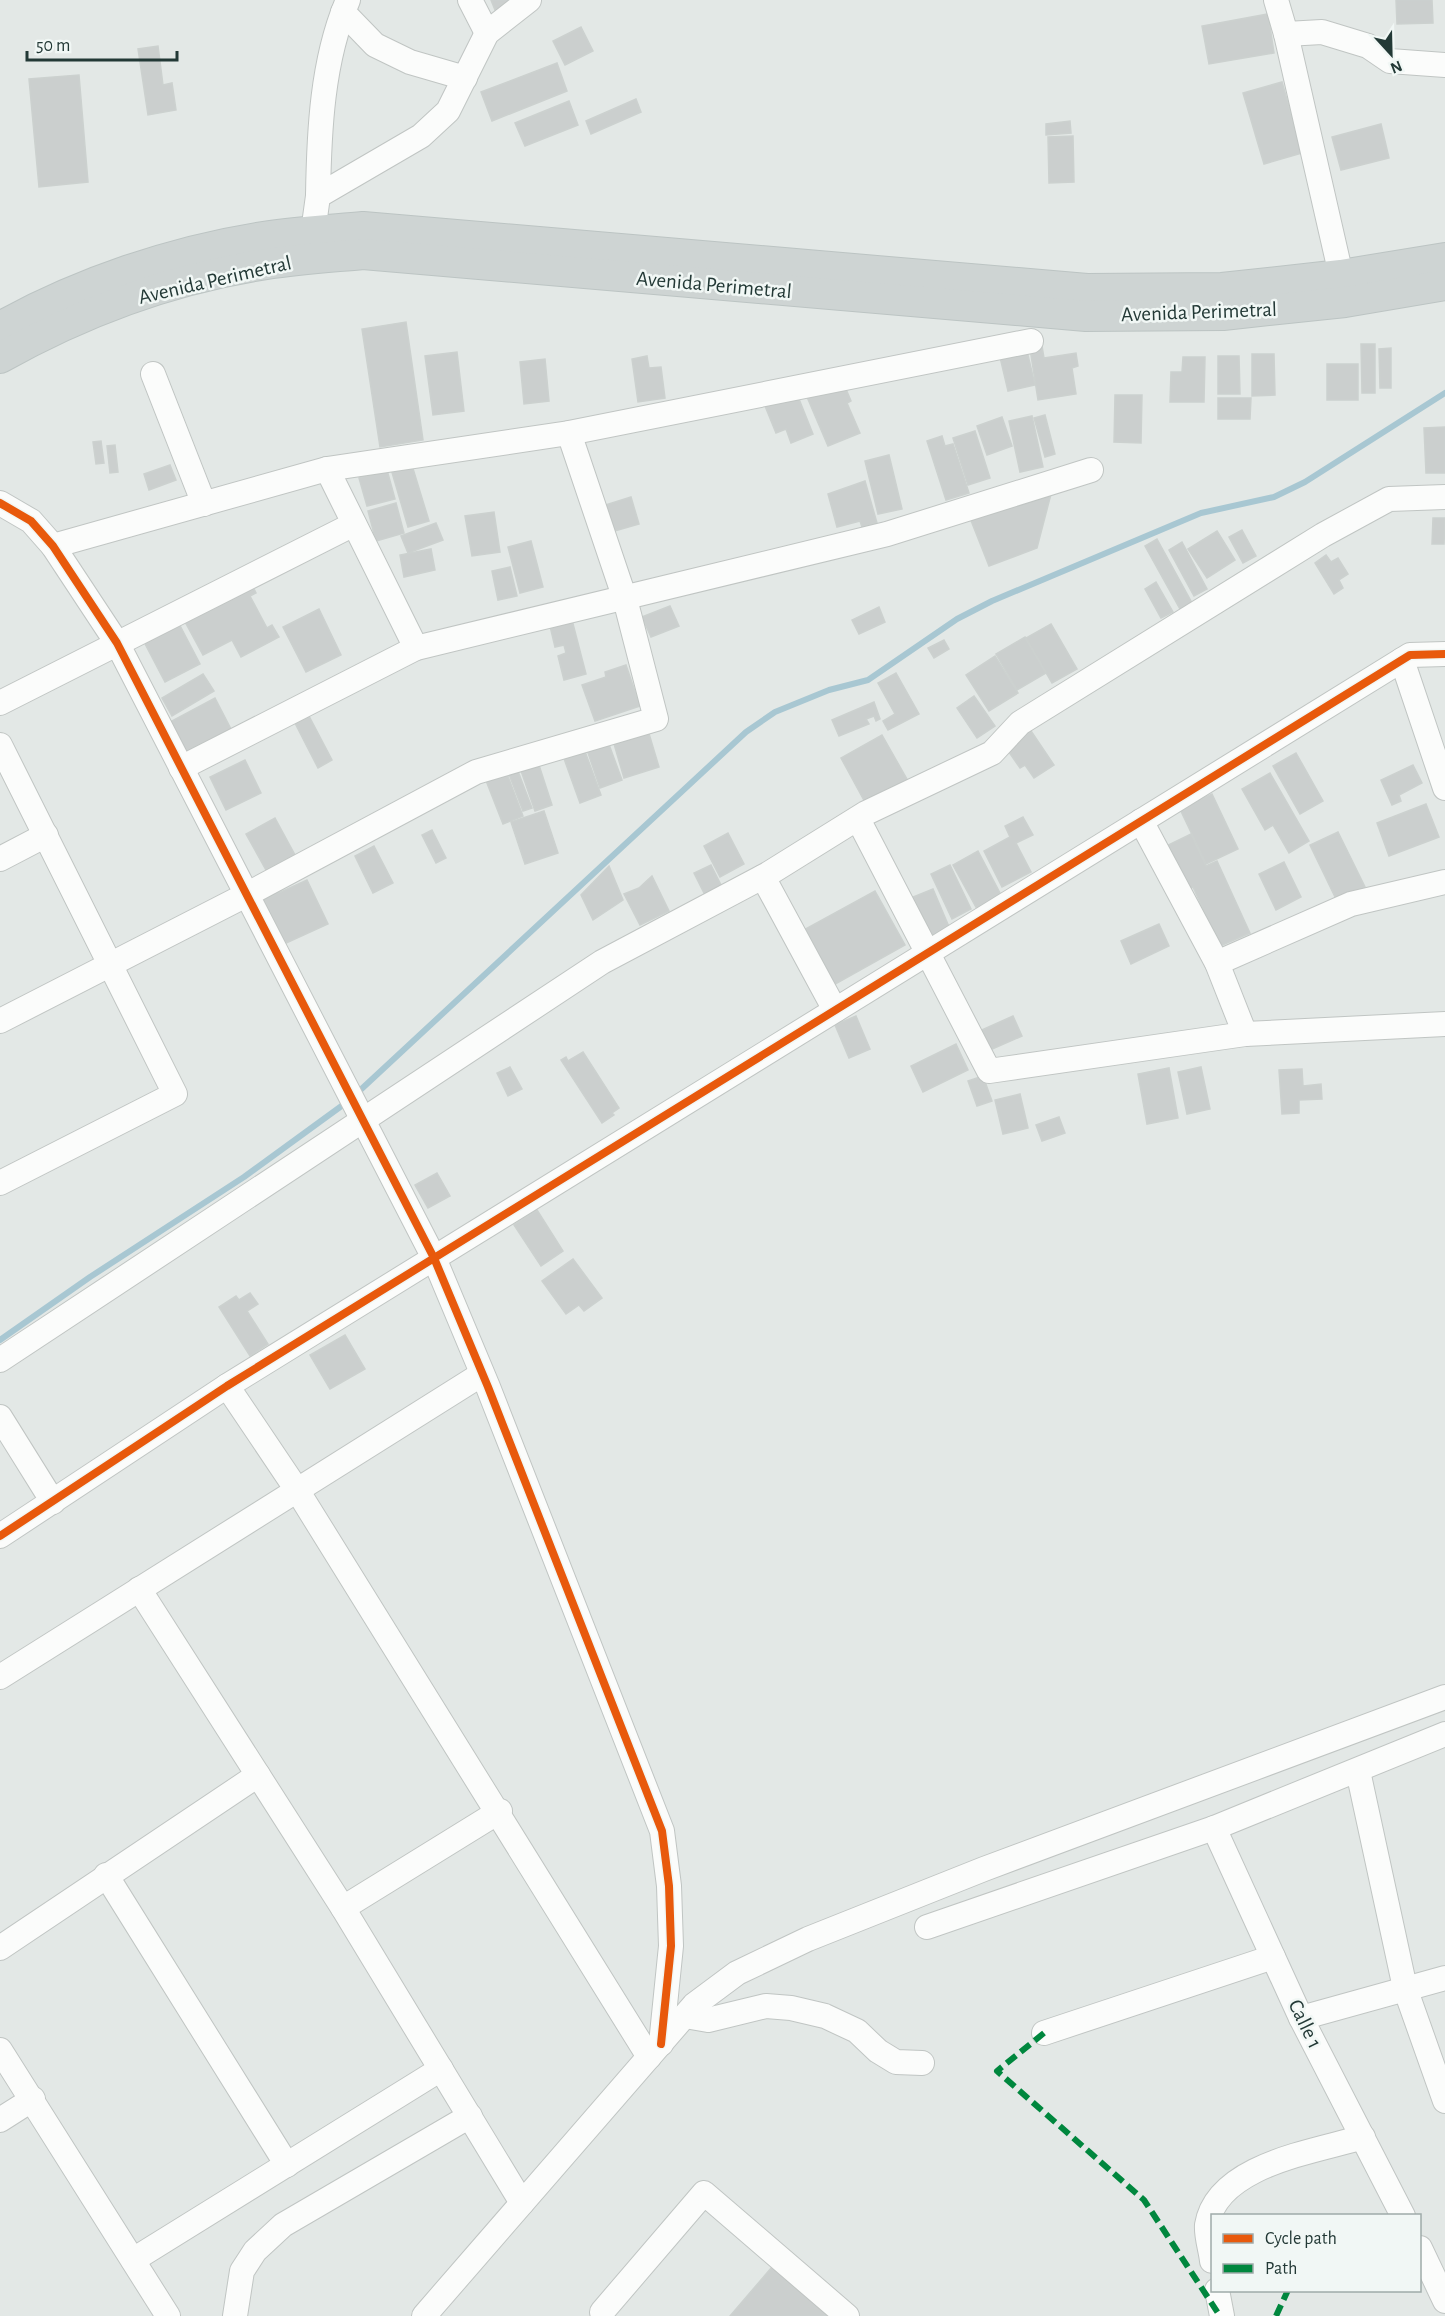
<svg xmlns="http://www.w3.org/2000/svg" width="1445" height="2316" font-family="'Alegreya Sans',sans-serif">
	<rect width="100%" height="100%" fill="#e3e8e6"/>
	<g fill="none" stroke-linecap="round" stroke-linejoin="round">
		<g stroke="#a8c7d2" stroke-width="6">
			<path d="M355 1095 746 732 775 712 829 690 868 680 957 619 992 601 1201 513 1274 497 1305 482 1445 393"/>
			<path d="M0 1340 90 1277 244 1177 347 1102"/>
		</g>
	</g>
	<g fill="#cbcfce" stroke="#ccd1cf" stroke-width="1.5">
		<path d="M491 0H515L495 10Z"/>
		<path d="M1396 0H1432L1433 23 1397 24Z"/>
		<path d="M1268 14 1274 53 1209 64 1202 26Z"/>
		<path d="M581 27 593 51 565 65 553 41Z"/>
		<path d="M158 46 163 85 172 83 176 110 148 115 138 49Z"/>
		<path d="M557 63 567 91 492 121 481 92Z"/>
		<path d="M79 75 88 182 39 187 29 79Z"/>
		<path d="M1282 82 1302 153 1264 164 1243 93Z"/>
		<path d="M636 99 641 112 591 134 586 121Z"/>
		<path d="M569 101 578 125 525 146 515 123Z"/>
		<path d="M1070 121 1071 133 1046 135V124Z"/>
		<path d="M1381 124 1389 158 1341 170 1332 137Z"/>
		<path d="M1073 136 1074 182 1049 183 1048 137Z"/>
		<path d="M406 322 423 440 380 447 362 329Z"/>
		<path d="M1041 340 1044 358 1076 353 1078 366 1072 368 1076 394 1038 400 1029 342Z"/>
		<path d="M1361 344H1375V393H1362Z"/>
		<path d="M1391 348V388H1380L1379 349Z"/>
		<path d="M1027 351 1035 385 1008 391 1000 357Z"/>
		<path d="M457 352 464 411 433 415 425 356Z"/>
		<path d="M1252 354H1274L1275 395 1252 396Z"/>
		<path d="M647 356 649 368 661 367 665 398 638 402 632 359Z"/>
		<path d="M1218 356H1239L1240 394H1218Z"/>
		<path d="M1183 357H1205L1204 402H1170L1171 372H1182Z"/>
		<path d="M545 359 549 401 524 404 520 362Z"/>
		<rect x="1327" y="364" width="31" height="36"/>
		<path d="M843 382 851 401 847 403 860 433 828 446 807 397Z"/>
		<path d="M797 394 813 434 791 443 786 429 776 433 765 406Z"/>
		<path d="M1115 395H1142L1141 443 1114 442Z"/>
		<path d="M1218 398H1251L1250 419H1218Z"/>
		<path d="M1045 415 1055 454 1045 457 1034 418Z"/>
		<path d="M1032 416 1043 467 1020 472 1009 421Z"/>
		<path d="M1002 417 1012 446 987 455 977 426Z"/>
		<path d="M1445 427V473H1426L1424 428Z"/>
		<path d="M975 431 990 478 968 485 953 438Z"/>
		<path d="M942 436 945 446 953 444 969 493 946 500 927 441Z"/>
		<path d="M101 441 104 463 96 464 93 442Z"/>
		<path d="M115 445 118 472 110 473 107 446Z"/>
		<path d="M889 455 902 509 878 514 865 461Z"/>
		<path d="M411 462 429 521 408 527 391 469Z"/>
		<path d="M170 465 176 480 149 490 144 474Z"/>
		<path d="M387 470 395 499 367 506 359 478Z"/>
		<path d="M865 481 877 523 862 527 860 521 837 527 828 494Z"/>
		<path d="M1051 494 1037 548 989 566 970 518Z"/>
		<path d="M631 497 639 524 604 534 596 508Z"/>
		<path d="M396 503 404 533 376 541 368 511Z"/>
		<path d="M494 512 500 552 472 556 465 516Z"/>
		<path d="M1433 518H1445L1444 544H1432Z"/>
		<path d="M436 523 443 540 408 553 401 536Z"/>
		<path d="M1242 530 1256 556 1243 563 1229 537Z"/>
		<path d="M1217 531 1235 560 1207 578 1188 549Z"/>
		<path d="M1157 539 1192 603 1180 609 1145 546Z"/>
		<path d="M531 541 543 587 520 593 508 547Z"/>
		<path d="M1182 542 1207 589 1194 596 1169 550Z"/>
		<path d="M431 549 435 570 404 577 400 555Z"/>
		<path d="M1326 555 1331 562 1338 558 1348 574 1339 580 1343 588 1334 594 1315 563Z"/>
		<path d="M510 567 517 596 498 600 492 571Z"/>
		<path d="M1156 582 1173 612 1161 618 1145 589Z"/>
		<path d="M251 583 256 593 250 596 267 628 272 625 279 637 241 657 232 640 203 655 183 618Z"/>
		<path d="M670 606 679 626 651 637 642 617Z"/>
		<path d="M879 607 885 622 859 634 852 620Z"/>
		<path d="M319 609 341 655 306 672 283 627Z"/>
		<path d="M176 618 200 664 165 682 141 636Z"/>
		<path d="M572 620 586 674 564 680 558 656 566 653 564 645 555 647 550 626Z"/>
		<path d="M1051 624 1077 669 1052 683 1026 638Z"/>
		<path d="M1025 637 1046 673 1017 690 996 654Z"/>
		<path d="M944 640 949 649 934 658 928 648Z"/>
		<path d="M995 656 1018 693 989 711 966 675Z"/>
		<path d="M626 665 640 706 595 721 582 685 606 677 605 672Z"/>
		<path d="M896 673 919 714 888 730 883 721 895 714 878 683Z"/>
		<path d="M203 674 214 691 172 716 162 698Z"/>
		<path d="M974 696 995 726 977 738 957 708Z"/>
		<path d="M215 698 233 733 188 756 170 722Z"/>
		<path d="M874 702 880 719 876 721 874 716 866 719 869 724 839 736 832 720Z"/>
		<path d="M309 716 332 760 318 768 295 723Z"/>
		<path d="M647 727 659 767 624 778 612 737Z"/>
		<path d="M1029 728 1054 765 1034 778 1025 765 1020 768 1004 745Z"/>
		<path d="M882 735 908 781 866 804 841 758Z"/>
		<path d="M607 739 622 780 600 788 586 747Z"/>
		<path d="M583 746 601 795 580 803 562 753Z"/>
		<path d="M1296 753 1323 801 1300 814 1273 766Z"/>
		<path d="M537 759 552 805 535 811 519 765Z"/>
		<path d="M245 760 261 793 226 810 210 777Z"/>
		<path d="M1413 765 1422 783 1399 795 1401 801 1392 805 1381 780Z"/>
		<path d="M516 766 532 808 523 811 507 769Z"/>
		<path d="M506 771 523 816 503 824 485 778Z"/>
		<path d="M1270 773 1309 841 1289 853 1273 825 1265 830 1242 789Z"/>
		<path d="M1212 794 1238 849 1206 864 1180 809Z"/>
		<path d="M1426 804 1439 837 1389 856 1377 823Z"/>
		<path d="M544 811 558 853 525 864 511 822Z"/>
		<path d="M1023 817 1033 835 1016 843 1031 872 1002 887 984 851 1010 837 1005 826Z"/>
		<path d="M275 818 295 855 266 870 246 834Z"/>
		<path d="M432 830 446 858 436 863 422 835Z"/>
		<path d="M1338 832 1365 887 1337 901 1310 845Z"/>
		<path d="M728 833 744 864 720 877 704 846Z"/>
		<path d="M1191 834 1206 866 1217 861 1250 933 1220 946 1193 887 1181 893 1160 849Z"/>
		<path d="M374 846 393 883 373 893 355 856Z"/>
		<path d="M978 851 1001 895 977 909 953 865Z"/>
		<path d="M1284 862 1301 897 1276 910 1259 874Z"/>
		<path d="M711 865 723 889 706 897 694 873Z"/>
		<path d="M950 865 971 909 952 919 931 874Z"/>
		<path d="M609 866 623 900 593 920 581 895Z"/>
		<path d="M652 876 669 911 640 925 624 894 639 888Z"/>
		<path d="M307 880 328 924 284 944 263 900Z"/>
		<path d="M933 889 950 929 923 941 906 900Z"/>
		<path d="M875 891 905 945 830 987 800 932Z"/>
		<path d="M1159 924 1169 946 1131 964 1121 941Z"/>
		<path d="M856 1016 870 1049 849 1058 835 1025Z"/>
		<path d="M1013 1016 1022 1036 990 1050 982 1030Z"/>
		<path d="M956 1044 968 1070 923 1092 911 1066Z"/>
		<path d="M583 1052 619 1108 612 1113 614 1115 602 1123 561 1060 566 1057 568 1061Z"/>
		<path d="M510 1067 522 1089 508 1096 497 1073Z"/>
		<path d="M1201 1067 1210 1109 1187 1114 1178 1072Z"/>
		<path d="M1169 1068 1178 1118 1147 1124 1138 1074Z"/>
		<path d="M1302 1069 1303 1086 1321 1084 1322 1099 1299 1100V1113L1282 1114 1279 1070Z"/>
		<path d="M983 1076 992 1101 977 1106 968 1081Z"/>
		<path d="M1020 1094 1028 1128 1003 1134 995 1100Z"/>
		<path d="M1059 1117 1065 1133 1042 1141 1036 1125Z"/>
		<path d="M437 1173 450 1196 428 1208 415 1185Z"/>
		<path d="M537 1210 563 1251 541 1266 514 1225Z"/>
		<path d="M573 1259 602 1298 584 1311 579 1305 566 1314 542 1281Z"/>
		<path d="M250 1293 258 1304 247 1311 268 1344 250 1356 219 1307 236 1296 239 1300Z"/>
		<path d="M345 1335 365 1369 330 1389 310 1355Z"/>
		<path d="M772 2267 829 2316H730Z"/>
	</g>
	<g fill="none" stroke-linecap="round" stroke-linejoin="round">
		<defs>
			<g id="minor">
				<path d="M470 0 487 33"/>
				<path d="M1276 0 1286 34 1341 275"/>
				<path d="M343 12 375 45 410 62 465 78"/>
				<path d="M1286 34 1322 32 1368 46 1390 61 1445 65"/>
				<path d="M318 196C319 132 322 60 348 0"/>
				<path d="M313 232 318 196 421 136 448 111 487 33 529 0"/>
				<path d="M153 374 204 504"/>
				<path d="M327 469 416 648"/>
				<path d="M0 503 31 521 53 546 117 643 434 1258 488 1387 662 1831 669 1886 671 1946 661 2044"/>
				<path d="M53 546 327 469 569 433 1031 341"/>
				<path d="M1402 660 1445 788"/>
				<path d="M0 703 354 524"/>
				<path d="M0 745 175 1094 0 1183"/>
				<path d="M181 768 416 648 887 534 1091 470"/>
				<path d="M858 819 989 1071 1245 1034 1445 1024"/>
				<path d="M1141 821 1217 963 1245 1034"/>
				<path d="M0 859 46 835"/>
				<path d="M763 877 835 1010"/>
				<path d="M1217 963 1351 904 1445 882"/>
				<path d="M0 1021 246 895 476 772 656 719 625 599 569 433"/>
				<path d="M0 1360 602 962 768 874 866 813 992 753 1020 723 1323 535 1389 499 1445 497"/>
				<path d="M227 1386 297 1490 649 2057"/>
				<path d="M0 1417 53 1502"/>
				<path d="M0 1536 227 1386 1410 655 1445 654"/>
				<path d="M139 1589 343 1908 522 2203"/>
				<path d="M0 1677 482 1374"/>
				<path d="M1358 1771 1405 1988 1445 2101"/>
				<path d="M1214 1828 1301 2018 1403 2216"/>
				<path d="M106 1875 287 2165"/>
				<path d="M343 1908 500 1811"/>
				<path d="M927 1927 1214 1828 1445 1734"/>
				<path d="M0 1948 258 1775"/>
				<path d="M685 2016 708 2020 766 2006 791 2008 825 2016 857 2031 878 2051 896 2062 922 2063"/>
				<path d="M1301 2018 1445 1978"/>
				<path d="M1044 2033 1273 1957"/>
				<path d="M0 2050 168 2316"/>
				<path d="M0 2120 33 2099"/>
				<path d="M1420 2248 1445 2301"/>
				<path d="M133 2260 441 2069"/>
				<path d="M1212 2261C1211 2250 1206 2236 1207 2225 1217 2165 1313 2152 1363 2137"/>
				<path d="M1217 2290 1222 2316"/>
				<path d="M602 2312 704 2193 847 2316"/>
				<path d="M235 2316 242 2271 255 2251 283 2225 470 2116"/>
				<path d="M424 2316 694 2005 737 1973 808 1939 984 1869 1445 1697"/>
			</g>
			<g id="major">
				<path d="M0 327C79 283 173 251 263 237 296 232 330 230 363 227L1087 289 1222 288 1341 275 1445 258"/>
				<path d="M0 358C82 312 174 278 267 264 299 259 331 257 363 254L1086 316 1223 315 1345 302 1445 285"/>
			</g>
		</defs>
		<use href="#minor" stroke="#c0c5c3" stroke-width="26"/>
		<use href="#major" stroke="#bcc4c3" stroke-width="32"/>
		<use href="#minor" stroke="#fbfcfb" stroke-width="24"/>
		<use href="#major" stroke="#ced4d3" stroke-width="30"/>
		<g stroke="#00873e" stroke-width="6" stroke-dasharray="12 6" stroke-linecap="butt">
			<path d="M1044 2033 997 2071 1144 2200 1220 2316"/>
			<path d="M1276 2316 1288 2290"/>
		</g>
		<defs>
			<g id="cycleway">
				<path d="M0 503 31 521 53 546 117 643 434 1258 488 1387 662 1831 669 1886 671 1946 661 2044"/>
				<path d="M0 1536 227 1386 1410 655 1445 654"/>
			</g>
		</defs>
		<use href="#cycleway" stroke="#f1f7f5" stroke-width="11"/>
		<use href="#cycleway" stroke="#e8590c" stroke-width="8"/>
	</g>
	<g text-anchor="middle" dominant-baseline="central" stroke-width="5" stroke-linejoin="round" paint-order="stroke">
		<g font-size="21" fill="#233936" stroke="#f1f7f5">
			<text transform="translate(215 280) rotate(-13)">Avenida Perimetral</text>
			<text transform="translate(714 285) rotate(5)">Avenida Perimetral</text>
			<text transform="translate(1199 312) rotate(-2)">Avenida Perimetral</text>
			<text transform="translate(1305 2024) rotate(64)">Calle 1</text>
		</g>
	</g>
	<rect x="1211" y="2214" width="210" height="78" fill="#f1f7f5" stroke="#9faba9" stroke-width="1.5"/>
	<rect x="1223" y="2234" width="30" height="9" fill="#e8590c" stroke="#9faba9" stroke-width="1.5"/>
	<text x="1265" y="2244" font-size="18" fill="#233936">Cycle path</text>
	<rect x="1223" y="2264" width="30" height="9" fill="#00873e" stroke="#9faba9" stroke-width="1.5"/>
	<text x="1265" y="2274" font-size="18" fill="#233936">Path</text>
	<g transform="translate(1391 54) rotate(158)" stroke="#f1f7f5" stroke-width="4.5" paint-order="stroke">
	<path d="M0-4.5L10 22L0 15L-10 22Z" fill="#233936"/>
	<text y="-9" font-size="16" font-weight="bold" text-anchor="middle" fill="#233936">N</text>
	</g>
	<path d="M27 51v9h150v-9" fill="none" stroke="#233936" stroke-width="3"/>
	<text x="36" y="51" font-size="18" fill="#233936" stroke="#f1f7f5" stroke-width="4.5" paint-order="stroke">50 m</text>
</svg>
